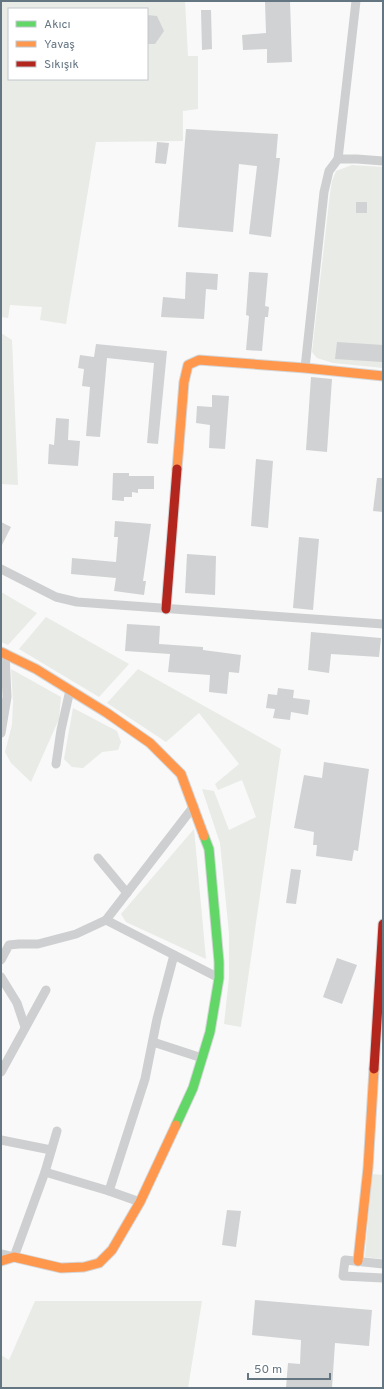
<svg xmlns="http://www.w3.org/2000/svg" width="384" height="1389" font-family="Overpass,sans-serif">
	<rect width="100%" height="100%" fill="#f9f9f9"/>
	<g fill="#e8ebe6" fill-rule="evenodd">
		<path d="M1 1H185L188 56H198V109L183 111V141L96 142 66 324 40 320 42 307 10 305 8 318 1 317ZM9 9H147V79H9Z"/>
		<path d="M352 165 383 167V368L333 363 317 358 312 352 330 193 332 181 336 171Z"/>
		<path d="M1 333 12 340 18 485 1 484Z"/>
		<path d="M1 592 37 613 8 645 1 642Z"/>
		<path d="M46 617 129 664 99 697 19 649Z"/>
		<path d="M11 669 61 697 59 719 31 782 11 763 5 752 12 725 13 701Z"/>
		<path d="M138 669 281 749 241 1027 224 1024 229 978V933L220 843 202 789 214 791 229 830 256 817 242 780 218 790 215 784 239 764 199 713 166 742 107 703Z"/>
		<path d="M73 708 117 731 121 742 118 750 102 752 83 768 72 767 64 759Z"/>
		<path d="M194 829 206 959 126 922 121 914Z"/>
		<path d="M372 1174 383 1175V1259L365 1257Z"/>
		<path d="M35 1301H202L188 1388H1V1355L9 1360Z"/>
	</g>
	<g fill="#d0d2d3">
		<path d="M265 1H290L292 62 267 63V49L243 50 242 35 266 33Z"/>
		<path d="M201 10H211L212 49 202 50Z"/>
		<path d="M147 15 157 16 164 31 155 44H147Z"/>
		<path d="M186 129 278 134 276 158H280L271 237 249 234 257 166 239 164 233 232 178 227Z"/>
		<path d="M157 142 169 143 166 164 155 163Z"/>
		<rect x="356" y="202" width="11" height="11"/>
		<path d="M186 272 218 274 217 290 206 289 204 319 161 317 163 297 185 299Z"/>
		<path d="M249 272 268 273 265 306 269 307 268 317H265L262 351 246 350 249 316 246 315Z"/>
		<path d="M337 342 383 345V362L335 359Z"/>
		<path d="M96 344 167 351 158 444 147 443 154 363 107 358 100 437 86 436 90 387 82 386 84 369 78 368 80 355 94 357Z"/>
		<path d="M311 377 332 379 327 452 306 450Z"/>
		<path d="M212 395 229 396 225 449 209 448 210 425 196 423 197 406 212 407Z"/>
		<path d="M56 418 69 419 68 440 80 441 78 466 48 464 49 444 54 445Z"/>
		<path d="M256 459 273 461 268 528 251 526Z"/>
		<path d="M113 473H129V476H154V489H138V493L132 492V497H124V501L112 500Z"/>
		<path d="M377 478H383V512L373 511Z"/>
		<path d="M115 521 151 524 143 581H146L144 595 114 591 116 578 71 574 72 558 116 562 118 537H114Z"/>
		<path d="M1 522 11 527 1 547Z"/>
		<path d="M299 537 319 539 313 610 293 608Z"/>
		<path d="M187 554 216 556 215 595 185 593Z"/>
		<path d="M127 624 160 626 159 644 203 647V650L241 655 239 673 229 672 227 694 209 692 210 675 168 672 170 654 125 651Z"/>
		<path d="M311 632 381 638 379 657 331 654 329 673 308 670Z"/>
		<path d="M278 688 294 690 293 698 310 700 308 715 291 712 290 720 273 718 275 709 266 708 268 694 277 695Z"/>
		<path d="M324 762 369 769 358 851 354 850 352 861 316 856 317 845H313L314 832 294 828 304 775 322 778Z"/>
		<path d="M291 869 301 870 296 904 286 903Z"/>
		<path d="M337 958 357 965 342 1004 323 997Z"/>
		<path d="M227 1210 241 1211 236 1247 222 1245Z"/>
		<path d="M255 1300 372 1310 369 1346 335 1343 332 1388H286L288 1363 300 1364 301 1340 252 1335Z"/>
	</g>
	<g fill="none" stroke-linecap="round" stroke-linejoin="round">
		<defs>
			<path id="fast" d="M176 1125 193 1088 210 1032 219 978V962L209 849 204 836"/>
			<g id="slow">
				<path d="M177 469 184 382 188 365 199 360 305 368 383 376"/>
				<path d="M1 652 36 669 107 713 150 743 181 774 204 836"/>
				<path d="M1 1261 14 1257 61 1268 84 1267 99 1263 112 1250 140 1202 176 1125"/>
				<path d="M358 1261 368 1168 374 1069"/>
			</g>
			<g id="jam">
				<path d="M166 609 177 469"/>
				<path d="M374 1069 383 924"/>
			</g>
		</defs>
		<use href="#fast" stroke="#d5d6d7" stroke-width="11"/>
		<use href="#slow" stroke="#d5d6d7" stroke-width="11"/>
		<use href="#jam" stroke="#d5d6d7" stroke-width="11"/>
		<g stroke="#cecfd0" stroke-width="9">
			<path d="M338 159 356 1"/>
			<path d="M305 368 324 192 329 171 338 159H357L383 161"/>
			<path d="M1 569 56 597 77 602 383 624"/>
			<path d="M1 733 7 697 5 653"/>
			<path d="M56 764 61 730 70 690"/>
			<path d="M98 858 127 893"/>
			<path d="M106 920 219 978"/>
			<path d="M1 960 9 945 19 944H38L76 934 106 920 194 806"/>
			<path d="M1 977 17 1003 25 1027"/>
			<path d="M153 1042 202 1058"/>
			<path d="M1 1072 46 990"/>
			<path d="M1 1140 51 1150"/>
			<path d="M45 1172 109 1191 140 1202"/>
			<path d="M109 1191 145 1079 157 1019 174 955"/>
			<path d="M1 1254 14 1257 45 1172 57 1131"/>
			<path d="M383 1264 345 1260 343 1276 383 1278"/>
		</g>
		<use href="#fast" stroke="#63d668" stroke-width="9"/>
		<use href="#slow" stroke="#ff974d" stroke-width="9"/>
		<use href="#jam" stroke="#b3261e" stroke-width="9"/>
	</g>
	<rect width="384" height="1389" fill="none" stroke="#657683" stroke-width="4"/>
	<rect x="8" y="8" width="140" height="72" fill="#ffffff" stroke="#c1c8cd"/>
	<rect x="16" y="21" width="20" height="6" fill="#63d668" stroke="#c1c8cd"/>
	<text x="44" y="28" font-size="12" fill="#657683">Akıcı</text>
	<rect x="16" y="41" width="20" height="6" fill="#ff974d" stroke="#c1c8cd"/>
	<text x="44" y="48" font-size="12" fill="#657683">Yavaş</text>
	<rect x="16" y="61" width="20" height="6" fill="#b3261e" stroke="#c1c8cd"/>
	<text x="44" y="68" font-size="12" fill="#657683">Sıkışık</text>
	<path d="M248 1373v6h82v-6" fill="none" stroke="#657683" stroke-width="2"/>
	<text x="254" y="1373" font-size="12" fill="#657683" stroke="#ffffff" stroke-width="3" paint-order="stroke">50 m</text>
</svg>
